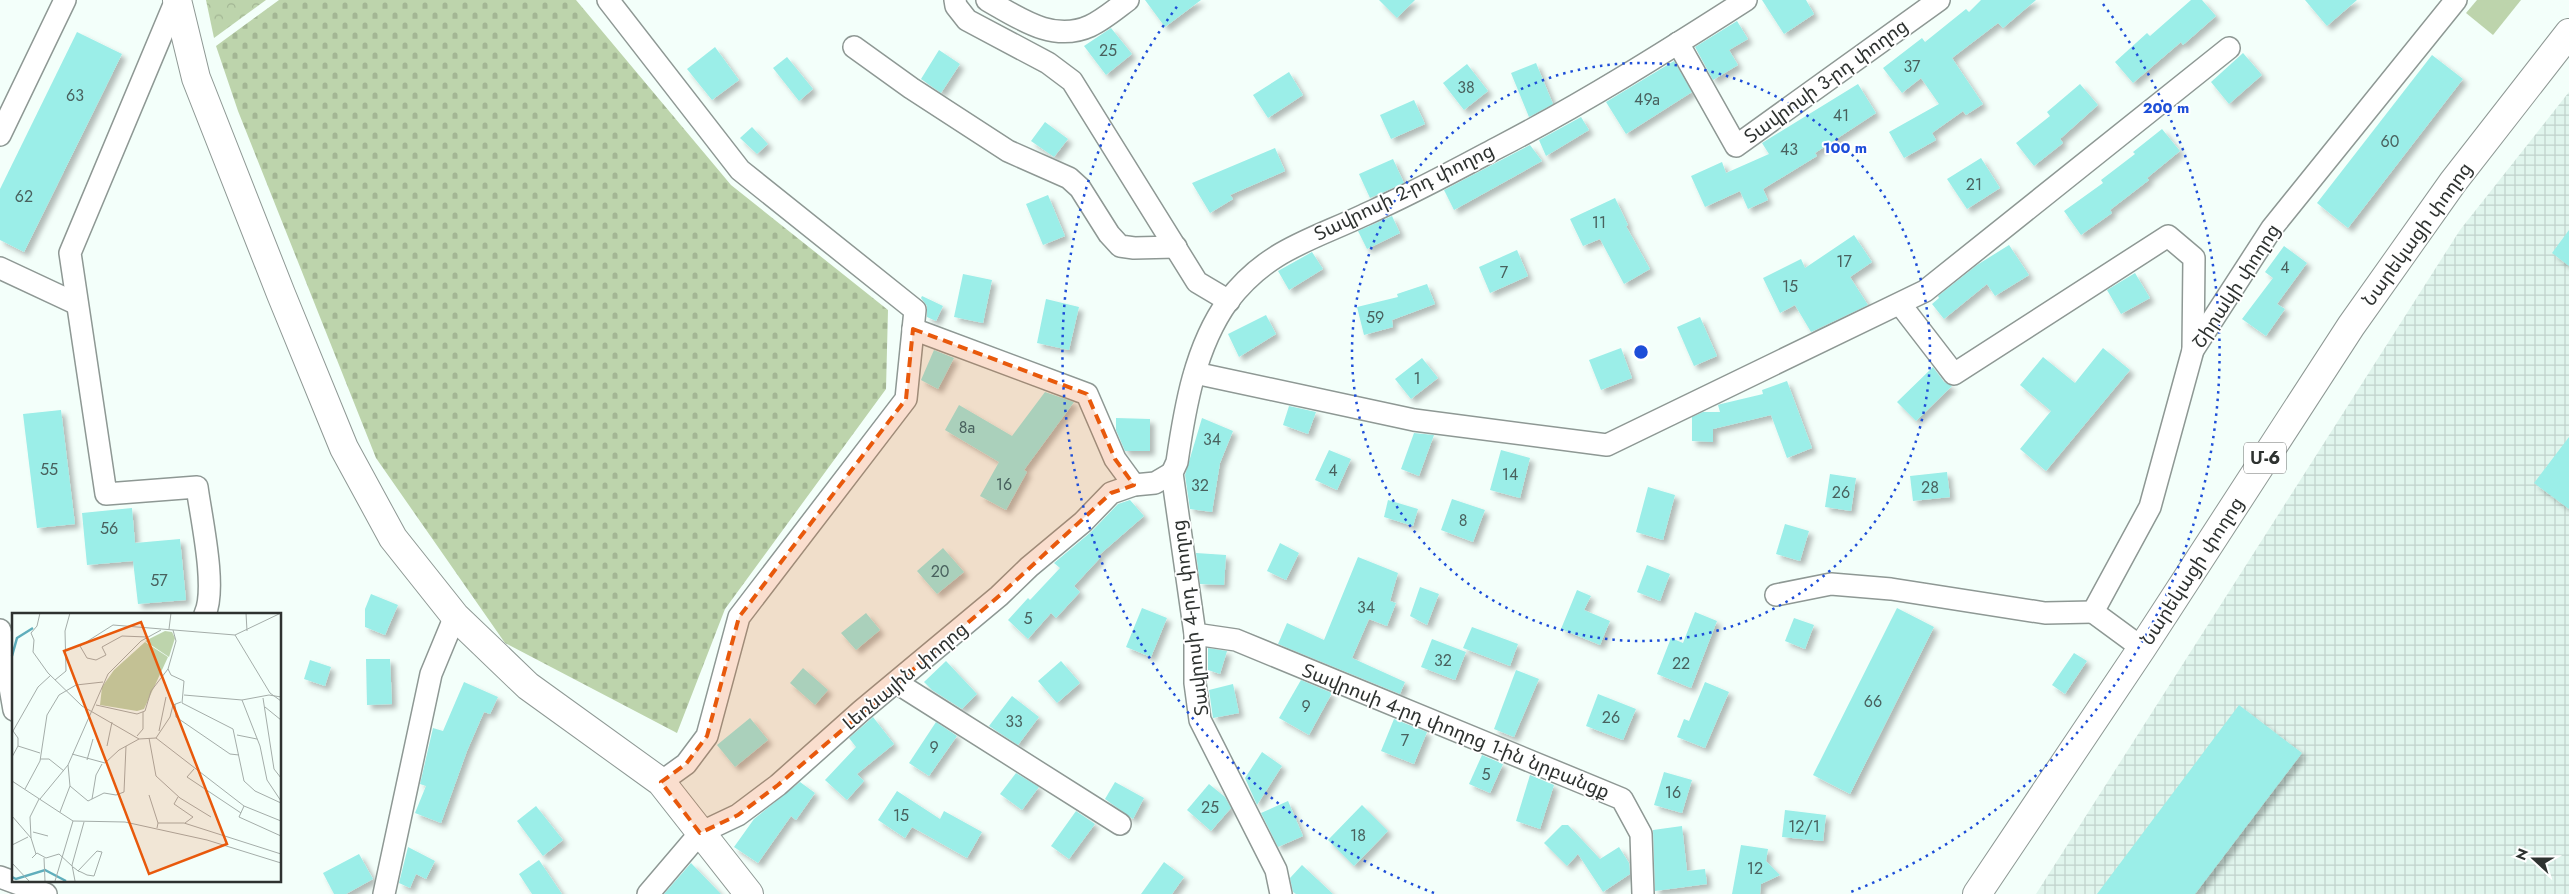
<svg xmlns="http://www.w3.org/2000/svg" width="2569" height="894" font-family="Jost,'Noto Sans Armenian',sans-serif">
	<defs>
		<pattern id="industrial-grid" width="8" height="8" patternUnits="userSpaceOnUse" patternTransform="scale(1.25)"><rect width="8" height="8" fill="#e0f5ed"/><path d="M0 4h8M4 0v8" fill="none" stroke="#c0d2cc"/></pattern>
		<pattern id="cemetery-stones" width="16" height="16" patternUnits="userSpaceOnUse" patternTransform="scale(1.25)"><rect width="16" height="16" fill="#bdd4ac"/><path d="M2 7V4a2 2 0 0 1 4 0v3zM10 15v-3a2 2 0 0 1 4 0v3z" fill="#a3b694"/></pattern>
		<pattern id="park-crowns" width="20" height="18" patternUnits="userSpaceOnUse" patternTransform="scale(1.25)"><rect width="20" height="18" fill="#bdd4ac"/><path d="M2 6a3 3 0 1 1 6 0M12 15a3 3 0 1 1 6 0" fill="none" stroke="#a3b694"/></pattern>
		<filter id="shadow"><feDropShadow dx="4.5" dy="4.5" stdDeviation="2.5" flood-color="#0004"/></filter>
	</defs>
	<rect width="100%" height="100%" fill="#f3fffa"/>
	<path fill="url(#industrial-grid)" d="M2569 92V894H2036L2460 230Z"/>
	<path fill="url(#cemetery-stones)" d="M279 0H576L731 185 888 310 886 389 725 609 677 733 505 643 376 458 238 111 216 46Z"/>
	<path fill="url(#park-crowns)" d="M206 0H266L214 38Z"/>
	<path fill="#bdd4ac" d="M2477 0H2521L2493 35 2466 13Z"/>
	<g fill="#9beee8" filter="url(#shadow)">
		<path d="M1145 0H1201L1165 27Z"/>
		<path d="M1379 0H1415L1397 18Z"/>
		<path d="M1762 0H1806L1814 14 1784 34Z"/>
		<path d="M1981 0H2036L2003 28 1998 23 1952 58 1983 104 1966 115 1963 111 1932 133 1936 140 1904 158 1889 132 1939 104 1921 78 1902 93 1883 68 1922 38 1925 42 1966 9 1969 12Z"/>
		<path d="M2191 0H2202L2216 16 2183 45 2181 42 2133 83 2115 62 2147 33 2150 36Z"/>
		<path d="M2305 0H2357L2327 26Z"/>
		<path d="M1737 21 1748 39 1729 50 1738 65 1713 80 1695 47Z"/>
		<path d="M1111 28 1132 54 1106 75 1084 46Z"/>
		<path d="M77 32 122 54 24 252 0 240V189Z"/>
		<path d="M715 47 739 80 712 100 687 69Z"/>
		<path d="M939 50 960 64 941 93 921 79Z"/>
		<path d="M2243 53 2262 75 2229 104 2211 82Z"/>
		<path d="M2432 55 2463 79 2348 228 2317 203Z"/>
		<path d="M787 57 813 89 799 101 773 68Z"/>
		<path d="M1674 61 1692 92 1626 134 1606 102Z"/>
		<path d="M1536 63 1553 104 1529 117 1511 73Z"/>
		<path d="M1467 64 1488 91 1464 110 1443 83Z"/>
		<path d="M1289 72 1303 95 1268 118 1253 95Z"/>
		<path d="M1858 84 1876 113 1815 153 1817 156 1763 189 1768 200 1748 209 1740 191 1705 207 1691 176 1722 162 1726 173 1769 154 1762 143Z"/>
		<path d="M2080 84 2098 105 2060 139 2063 143 2034 166 2016 143 2050 116 2047 112Z"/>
		<path d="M1414 100 1425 124 1391 139 1380 115Z"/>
		<path d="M1581 117 1589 130 1546 156 1539 140Z"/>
		<path d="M1045 122 1068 139 1054 157 1031 141Z"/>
		<path d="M752 127 768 144 757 154 740 138Z"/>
		<path d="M2162 129 2180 151 2147 178 2149 180 2110 210 2112 213 2081 235 2064 211 2103 183 2101 180 2135 154 2133 152Z"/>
		<path d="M1530 145 1542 161 1454 210 1444 190Z"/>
		<path d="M1275 148 1285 171 1230 195 1233 199 1210 213 1192 183Z"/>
		<path d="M1981 158 2000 188 1967 209 1947 179Z"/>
		<path d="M1393 159 1404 183 1370 198 1359 174Z"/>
		<path d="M1048 195 1065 236 1043 245 1026 204Z"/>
		<path d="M1615 198 1628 225 1626 226 1650 269 1624 284 1600 239 1583 246 1570 219Z"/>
		<path d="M1392 216 1400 233 1367 249 1358 231Z"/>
		<path d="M2569 230V266L2552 253Z"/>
		<path d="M1854 235 1872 262 1850 277 1868 305 1811 332 1795 305 1780 313 1763 278 1801 259 1805 268Z"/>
		<path d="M2009 245 2029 275 1995 296 1987 284 1944 319 1932 304 1939 298 1938 296 1977 265Z"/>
		<path d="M2284 246 2307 263 2277 304 2285 309 2266 336 2242 319 2273 278 2265 272Z"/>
		<path d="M1517 250 1528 276 1490 293 1479 267Z"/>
		<path d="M1312 252 1323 269 1289 290 1278 271Z"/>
		<path d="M2135 273 2150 298 2121 314 2107 290Z"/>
		<path d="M963 274 992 280 983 323 954 317Z"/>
		<path d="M1427 284 1435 304 1392 320 1393 327 1364 335 1357 307 1398 297 1397 294Z"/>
		<path d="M922 296 943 306 936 321 927 317V306L921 298Z"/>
		<path d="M1046 299 1079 307 1069 350 1037 343Z"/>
		<path d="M1266 315 1276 334 1239 357 1228 334Z"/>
		<path d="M1700 317 1717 356 1694 366 1677 327Z"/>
		<path d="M1621 348 1632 378 1601 390 1589 360Z"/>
		<path d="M2103 348 2130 370 2046 471 2020 449 2051 411 2020 385 2043 357 2075 383Z"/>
		<path d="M934 350 954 358 938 389 921 380Z"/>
		<path d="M1422 358 1438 378 1411 399 1395 379Z"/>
		<path d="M1933 367 1944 382 1952 386 1916 421 1897 402Z"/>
		<path d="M1787 381 1812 448 1787 458 1771 415 1713 429V442L1692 441V417L1703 412H1720L1718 405 1721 404 1763 394 1762 390Z"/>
		<path d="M1045 392 1074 402 1024 470 1027 472 1006 510 980 496 999 462 945 430 959 405 1012 436Z"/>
		<path d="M1289 406 1316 412 1308 434 1283 425Z"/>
		<path d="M61 410 75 524 37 528 23 414Z"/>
		<path d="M1116 418 1150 419V451H1125L1116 430Z"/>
		<path d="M1202 418 1233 431 1220 463 1212 512 1190 509 1185 475Z"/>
		<path d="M1414 433 1434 435 1419 476 1401 469Z"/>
		<path d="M2569 437V509L2534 483Z"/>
		<path d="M1329 450 1351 459 1337 490 1315 480Z"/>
		<path d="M1501 450 1530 458 1520 498 1490 490Z"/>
		<path d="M1947 472 1950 497 1913 501 1910 476Z"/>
		<path d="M1830 474 1856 478 1851 511 1825 507Z"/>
		<path d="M1648 487 1675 495 1663 540 1636 532Z"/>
		<path d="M1452 499 1485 510 1473 542 1441 530Z"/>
		<path d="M1130 500 1144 516 1098 556 1100 558 1074 586 1080 592 1056 618 1051 613 1028 639 1008 620 1028 598 1030 600 1060 568 1054 563 1091 532 1118 504Z"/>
		<path d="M1388 500 1418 509 1413 526 1384 517Z"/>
		<path d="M132 508 135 543 180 539 186 600 138 604 133 561 87 565 82 513Z"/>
		<path d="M1785 524 1809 531 1800 561 1776 554Z"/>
		<path d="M1280 543 1299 553 1286 580 1267 571Z"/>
		<path d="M943 548 964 572 937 594 917 571Z"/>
		<path d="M1196 553 1226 555 1224 585 1200 584Z"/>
		<path d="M1358 557 1398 573 1390 601 1396 603 1387 626 1369 619 1352 658 1405 682 1400 694 1278 644 1287 623 1324 640Z"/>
		<path d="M1647 565 1670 574 1660 601 1637 592Z"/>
		<path d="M1420 587 1439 594 1427 625 1410 616Z"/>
		<path d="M1577 590 1591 596 1584 610 1610 621 1600 645 1561 629Z"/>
		<path d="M371 594 398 605 385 635 365 627V609Z"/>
		<path d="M1142 608 1167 618 1151 657 1126 647Z"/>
		<path d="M1897 608 1934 627 1850 794 1813 775Z"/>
		<path d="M1695 612 1717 621 1691 688 1657 674 1671 638 1683 643Z"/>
		<path d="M866 613 880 630 856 650 841 633Z"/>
		<path d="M1794 618 1814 625 1805 649 1785 641Z"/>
		<path d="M1472 627 1518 644 1510 666 1463 648Z"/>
		<path d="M1432 639 1466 652 1455 680 1421 667Z"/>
		<path d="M1208 648 1227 651 1220 674 1208 670Z"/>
		<path d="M2074 653 2087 661 2065 694 2052 685Z"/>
		<path d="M366 659H390L392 704 367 705Z"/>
		<path d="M310 660 331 667 325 686 304 679Z"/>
		<path d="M946 661 977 694 962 709 932 690 924 682Z"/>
		<path d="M1061 661 1080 683 1057 703 1038 681Z"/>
		<path d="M803 668 828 690 815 705 790 683Z"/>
		<path d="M1516 670 1539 679 1514 737 1494 729Z"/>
		<path d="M1301 680 1332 693 1309 735 1279 718Z"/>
		<path d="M464 682 498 697 490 714 484 712 467 751 441 823 415 813 426 786 420 784 433 728 443 731Z"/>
		<path d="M1705 682 1729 692 1705 748 1677 737 1684 719 1689 721Z"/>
		<path d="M1233 684 1239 713 1213 718 1209 690Z"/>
		<path d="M1598 694 1636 709 1623 740 1586 726Z"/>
		<path d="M1012 696 1039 717 1018 745 989 726Z"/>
		<path d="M2239 705 2302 753 2195 894H2097Z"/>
		<path d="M873 717 894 744 857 774 864 781 847 800 825 780 856 747 849 738Z"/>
		<path d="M750 718 768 740 735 767 717 745Z"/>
		<path d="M1394 719 1427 732 1414 764 1381 751Z"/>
		<path d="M936 722 957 736 929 776 909 763Z"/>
		<path d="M1262 752 1282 766 1257 805 1245 778Z"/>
		<path d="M1482 755 1503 764 1490 793 1469 784Z"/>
		<path d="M1664 772 1692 780 1682 813 1654 805Z"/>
		<path d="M1016 773 1039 787 1022 810 1000 794Z"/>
		<path d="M1530 775 1554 785 1540 829 1516 821Z"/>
		<path d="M800 782 815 793 796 820 791 816 758 863 734 847 754 819Z"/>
		<path d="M1115 782 1144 798 1133 819 1105 799Z"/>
		<path d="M1209 784 1225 797 1231 808 1211 831 1187 810Z"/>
		<path d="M897 791 940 819 944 811 982 832 967 858 912 827 905 838 878 820Z"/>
		<path d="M1288 801 1303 836 1278 847 1261 813Z"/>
		<path d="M1362 805 1388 831 1354 866 1328 840Z"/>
		<path d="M536 806 563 840 543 856 517 821Z"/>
		<path d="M1785 810 1826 815 1823 841 1782 837Z"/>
		<path d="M1076 811 1095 824 1069 859 1051 846Z"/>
		<path d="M1562 825H1568L1600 859 1619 847 1629 863 1630 874 1603 892 1578 854 1567 866 1544 843Z"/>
		<path d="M1682 826 1687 871 1705 869 1707 884 1655 891 1653 830Z"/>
		<path d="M1741 845 1768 849 1766 861 1780 875 1761 884 1760 894H1732Z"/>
		<path d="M408 847 435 861 426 879 416 874 410 888 399 883Z"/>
		<path d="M359 854 373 879 346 894H334L323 873Z"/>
		<path d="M539 860 562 894H532L519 874Z"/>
		<path d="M1164 862 1184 877 1172 894H1141Z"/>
		<path d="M691 863 721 894H664Z"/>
		<path d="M1302 865 1333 894H1296L1293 892 1290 878Z"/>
	</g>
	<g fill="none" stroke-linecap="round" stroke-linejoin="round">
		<defs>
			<g id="street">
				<path d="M176 0 70 253 106 494 197 487C201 517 217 588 205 614"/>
				<path d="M608 0 740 170 915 310 906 399 739 617 707 736 686 764 661 782"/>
				<path d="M955 0 956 6 967 20 1048 63 1072 81 1197 282 1229 301"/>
				<path d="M987 0C1019 18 1053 43 1090 26 1103 20 1116 9 1128 0"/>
				<path d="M1678 43 1736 146 1939 0"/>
				<path d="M854 47 911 88 1008 151 1069 178 1080 188 1109 234 1120 246 1134 248 1176 247"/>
				<path d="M0 135 65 0"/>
				<path d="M0 268 77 304"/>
				<path d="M1900 304 1954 374 2168 236 2194 258 2193 350"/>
				<path d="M913 329 1087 394 1115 459 1134 485"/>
				<path d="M1195 373 1414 420 1607 445 1925 291 2229 48"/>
				<path d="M1776 595 1831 584 1891 589 2045 613 2093 612"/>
				<path d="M0 630 14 710"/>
				<path d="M1195 634 1236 640 1622 799 1641 834 1643 894"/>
				<path d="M2142 648 2093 612 2150 507 2193 350 2272 228 2456 0"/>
				<path d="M897 683 1120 824"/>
				<path d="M0 877 46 894"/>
				<path d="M384 894 431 674 455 616"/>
				<path d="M648 894 700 833 738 815 778 785 861 711 999 596 1029 567 1083 522 1111 493 1134 485 1155 483 1172 473"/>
				<path d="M1281 894 1276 870 1200 720 1195 683V634L1172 473 1177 462C1185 407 1195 347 1228 301 1267 250 1309 241 1364 215 1410 195 1454 171 1499 147 1584 103 1665 52 1746 0"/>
			</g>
			<path id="secondary" d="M177 0 196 78 281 294 344 448 393 538 455 616 528 686 661 782 749 894"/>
			<path id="highway" d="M1977 894 2142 648 2351 326 2453 182 2569 33"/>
		</defs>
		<use href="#street" stroke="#8e9894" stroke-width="24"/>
		<use href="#secondary" stroke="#8e9894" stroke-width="30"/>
		<use href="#highway" stroke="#8e9894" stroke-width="30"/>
		<use href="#street" stroke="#fff" stroke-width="21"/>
		<use href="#secondary" stroke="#fff" stroke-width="28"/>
		<use href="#highway" stroke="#fff" stroke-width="28"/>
	</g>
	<path fill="#e8590c" fill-opacity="0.2" stroke="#e8590c" stroke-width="4" stroke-dasharray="10 6" stroke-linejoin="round" d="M913 329 1087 394 1115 459 1134 485 1111 493 999 596 778 785 738 815 700 833 661 782 686 764 707 736 739 617 906 399Z"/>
	<g fill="none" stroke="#1d4ed8" stroke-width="2.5" stroke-dasharray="2.5 5">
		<circle cx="1641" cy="352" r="289"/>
		<path d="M1434 893A579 579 0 0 1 1179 4M2103 4A579 579 0 0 1 1848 893"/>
	</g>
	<g text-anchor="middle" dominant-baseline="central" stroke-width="4" stroke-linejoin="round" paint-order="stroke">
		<g font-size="16" fill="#49615e">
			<text x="1108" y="50">25</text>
			<text x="1912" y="66">37</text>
			<text x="1466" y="87">38</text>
			<text x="75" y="95">63</text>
			<text x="1647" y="99">49a</text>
			<text x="1841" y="115">41</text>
			<text x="2390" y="141">60</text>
			<text x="1789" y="149">43</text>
			<text x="1974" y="184">21</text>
			<text x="24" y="196">62</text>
			<text x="1599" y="222">11</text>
			<text x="1844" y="261">17</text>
			<text x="2285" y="267">4</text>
			<text x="1504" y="272">7</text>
			<text x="1790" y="286">15</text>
			<text x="1375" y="317">59</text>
			<text x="1417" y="378">1</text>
			<text x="967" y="427">8a</text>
			<text x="1212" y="439">34</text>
			<text x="49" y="469">55</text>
			<text x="1333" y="470">4</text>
			<text x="1510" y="474">14</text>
			<text x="1004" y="484">16</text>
			<text x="1200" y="485">32</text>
			<text x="1930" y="487">28</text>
			<text x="1841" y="492">26</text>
			<text x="1463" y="520">8</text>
			<text x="109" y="528">56</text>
			<text x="940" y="571">20</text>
			<text x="159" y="580">57</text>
			<text x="1366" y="607">34</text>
			<text x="1028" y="618">5</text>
			<text x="1443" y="660">32</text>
			<text x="1681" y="663">22</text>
			<text x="1873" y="701">66</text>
			<text x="1306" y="706">9</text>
			<text x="1611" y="717">26</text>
			<text x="1014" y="721">33</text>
			<text x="1405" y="740">7</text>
			<text x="934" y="747">9</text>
			<text x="1486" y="774">5</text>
			<text x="1673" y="792">16</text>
			<text x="1210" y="807">25</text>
			<text x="901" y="815">15</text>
			<text x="1804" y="826">12/1</text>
			<text x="1358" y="835">18</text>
			<text x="1755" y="868">12</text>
		</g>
		<rect fill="#fff" stroke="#6d706e" stroke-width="1" x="2244" y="442.5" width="42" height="31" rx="4"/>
		<g font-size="18" font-weight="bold" fill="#2e3230">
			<text x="2265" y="458">Մ-6</text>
		</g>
		<g font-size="19" fill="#2e3230" stroke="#fff">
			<text transform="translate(1826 81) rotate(-36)">Տավրոսի 3-րդ փողոց</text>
			<text transform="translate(1404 192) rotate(-26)">Տավրոսի 2-րդ փողոց</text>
			<text transform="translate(2417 234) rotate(-54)">Նարեկացի փողոց</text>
			<text transform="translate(2236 286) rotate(-57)">Շիրակի փողոց</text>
			<text transform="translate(2192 571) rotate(-57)">Նարեկացի փողոց</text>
			<text transform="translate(1190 618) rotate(-97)">Տավրոսի 4-րդ փողոց</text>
			<text transform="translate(905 676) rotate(-40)">Լեռնային փողոց</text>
			<text transform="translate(1456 731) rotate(22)">Տավրոսի 4-րդ փողոց 1-ին նրբանցք</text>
		</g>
	</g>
	<g transform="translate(12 613)">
		<rect width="269" height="269" fill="#f3fffa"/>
		<path d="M133 29 156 44 132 96 125 98 88 92 90 74 102 57Z" fill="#bdd4ac"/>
		<path d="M153 18 160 19 163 25 157 44 133 28Z" fill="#bdd4ac"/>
		<path fill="none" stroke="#5faebc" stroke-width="2.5" d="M0 43 5 25 21 15M0 264 4 266 33 257 54 268"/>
		<path fill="none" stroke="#a4ada9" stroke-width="1" d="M28 0 25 13 19 20 22 27 21 39 36 60 70 93 127 126M234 0 235 18M157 16 159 0M161 17 164 28 156 56 159 62 172 68 170 90 221 116 232 168 243 178 269 190M223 22 258 80 269 88M135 24 110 23 90 34 94 42 84 47 75 45 68 33 101 12 223 22 269 0M43 67 54 58 53 18 58 0M172 82 230 87 257 82 269 84M251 85 262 156 269 165M230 87 248 133 255 167 269 188M163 91 164 104 218 141 227 142M84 92 125 101 133 98 139 78 156 56M253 94 269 107M1 118 26 74 39 62M147 118 154 84M225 122 245 126M125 123 131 116V99M137 125 144 163 168 185 199 204M144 125 158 104 161 92 169 89M6 133 28 140M95 133 100 109M60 141 93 150 107 137 127 126 144 125 232 193 269 208M0 144 6 133V125L1 118M28 146H37L52 158M75 147 81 126M182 156 175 164 229 200M0 168 61 208 113 209 195 227 269 250M58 173 76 188 92 180 104 182 112 179 114 133M13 176 28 148 35 102 47 82 64 72 91 69M137 182 146 210M166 184 162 191 181 204 173 210M28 186 56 152 96 61 129 28 149 17M80 186 84 162 90 151M232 193 227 204 269 223M48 199 58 173 56 152M0 203 19 225 24 241M145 215 146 210H172L269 241M21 219 36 223M19 225 18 204 27 186M0 232 16 224M20 245 25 240 34 245 47 241 60 253M32 245 33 268M0 250 17 268M61 254 65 257 66 258 69 259 75 262 82 263 90 239 85 238 66 258M43 268 61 208M63 268 60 252 72 209"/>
		<path fill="#e8590c" fill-opacity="0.15" stroke="#e8590c" stroke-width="2.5" d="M129 9 215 231 137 261 52 38Z"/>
		<rect width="269" height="269" fill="none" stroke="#2e3230" stroke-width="2.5"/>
	</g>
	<circle cx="1641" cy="352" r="8" fill="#1d4ed8" stroke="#fff" stroke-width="2.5"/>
	<g font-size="15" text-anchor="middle" font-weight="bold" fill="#1d4ed8" stroke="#fff" stroke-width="4" stroke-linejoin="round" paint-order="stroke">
		<text x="2166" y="113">200 m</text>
		<text x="1845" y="153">100 m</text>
	</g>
	<g transform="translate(2534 859) rotate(291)" stroke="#ffffff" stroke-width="4" paint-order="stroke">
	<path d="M0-4L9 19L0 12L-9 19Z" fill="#2e3230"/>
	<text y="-8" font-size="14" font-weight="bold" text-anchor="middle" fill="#2e3230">N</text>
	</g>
</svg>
